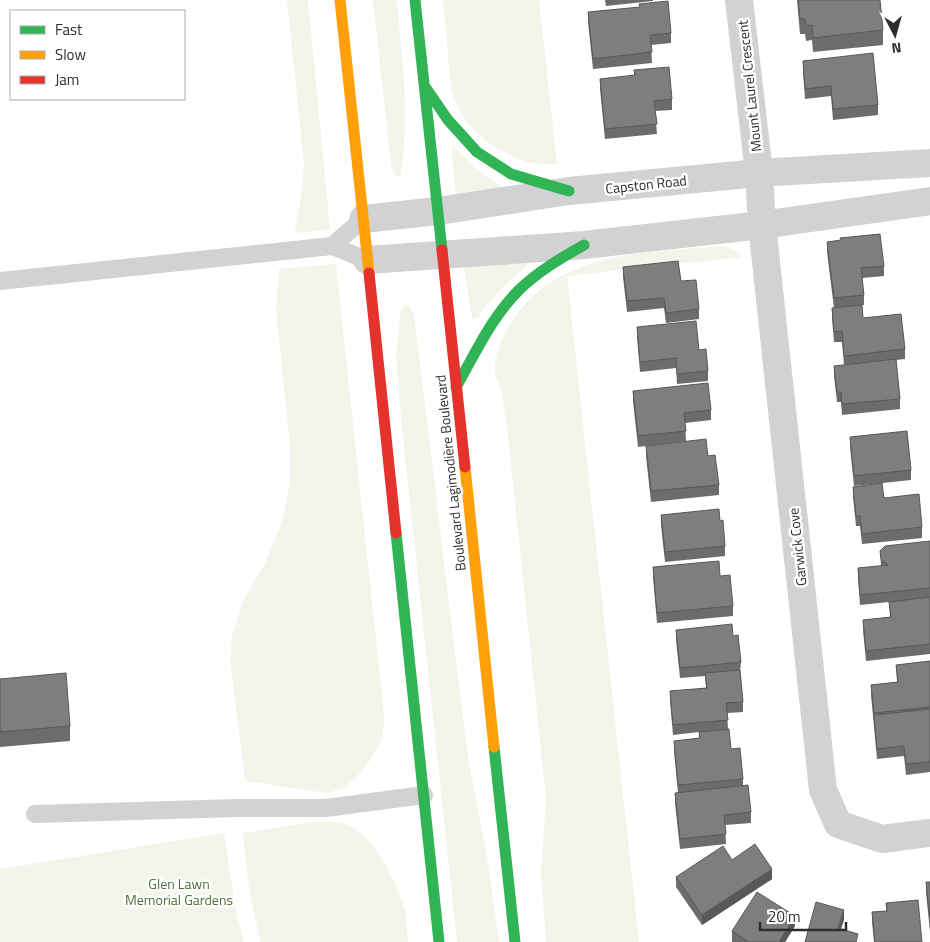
<svg xmlns="http://www.w3.org/2000/svg" width="930" height="942" font-family="'Titillium Web',sans-serif">
	<rect width="100%" height="100%" fill="#fff"/>
	<g fill="#f1f5ea">
		<path d="M287 0H308L330 229 297 233 295 227 301 198 304 165Z"/>
		<path d="M373 0H397C402 58 410 116 401 175L398 176 394 173 391 165Z"/>
		<path d="M443 0H539L557 164C532 165 524 162 502 151 479 138 459 118 452 91 449 81 450 68 448 57 447 38 445 19 443 0Z"/>
		<path d="M454 147 474 167 500 185 499 189 457 194 455 190 452 151V148Z"/>
		<path d="M721 246 734 250 742 257 567 276 639 942H546L541 873 546 799 507 426C505 416 504 405 502 395 501 387 495 378 495 370 495 350 504 332 515 317 563 250 647 253 721 246Z"/>
		<path d="M531 262 505 285 484 308 479 317 474 319 472 318 464 269 466 266Z"/>
		<path d="M336 264 384 715 383 737 371 759 356 778 342 789 326 793 245 781 230 661 232 636 244 599 264 565 277 534 285 510 290 480V446L276 309 279 269Z"/>
		<path d="M405 305H409L414 314 467 751 487 857 499 942H457L402 429 396 355 401 310Z"/>
		<path d="M320 821C329 822 341 821 350 826 376 839 398 884 405 911 407 921 407 932 408 942H261C251 906 246 870 243 833Z"/>
		<path d="M224 833 236 911 244 942H0V869Z"/>
	</g>
	<g fill="none" stroke-linecap="round" stroke-linejoin="round">
		<g stroke="#d2d2d2" stroke-width="18">
			<path d="M332 246 363 219"/>
			<path d="M0 281 332 246 367 260"/>
			<path d="M35 814 237 808H326L424 795"/>
		</g>
		<g stroke="#d2d2d2" stroke-width="28">
			<path d="M739 0 759 173 762 225 823 790 838 824 882 839 930 833"/>
			<path d="M363 219 438 211 569 191 759 173 930 163"/>
			<path d="M367 260 584 245 762 225 930 201"/>
		</g>
		<g stroke="#30b455" stroke-width="11">
			<path d="M415 0 442 250"/>
			<path d="M426 88 448 120 477 152 511 174 569 191"/>
			<path d="M456 387C475 354 491 318 518 291 537 272 561 258 584 245"/>
			<path d="M396 533 439 942"/>
			<path d="M494 747 515 942"/>
		</g>
		<g stroke="#ff9f0a" stroke-width="11">
			<path d="M340 0 369 273"/>
			<path d="M465 467 494 747"/>
		</g>
		<g stroke="#e5322d" stroke-width="11">
			<path d="M442 250 465 467"/>
			<path d="M369 273 396 533"/>
		</g>
	</g>
	<g fill="#6c6c6c">
		<path d="M605 0H653V1L606 6Z"/>
		<path d="M797 0 883 30V45L813 52 812 40 806 41 805 34H800Z"/>
		<path d="M588 12 671 33V43L651 45 652 63 593 69 588 22Z"/>
		<path d="M803 61 878 105V115L833 120 831 96 805 99 803 71Z"/>
		<path d="M634 70 672 99V110L655 111 657 134 605 139 600 89V79L634 76Z"/>
		<path d="M840 241 884 266V276L862 278 864 295V305H862L863 318 905 349V359L896 360 900 399V409L842 415 841 402H837L834 376V366L844 365 842 342H834L832 318V308H834L827 252V242Z"/>
		<path d="M623 267 681 281 699 309V319L666 323 664 308 627 312 623 277Z"/>
		<path d="M637 327 699 350 708 371V381L677 384 676 368 640 372 637 337Z"/>
		<path d="M633 391 711 410V420L685 423 686 441 638 447 633 401Z"/>
		<path d="M850 437 911 470V480L854 486 850 447Z"/>
		<path d="M646 446 708 456 719 485V495L651 502 646 456Z"/>
		<path d="M853 487 884 498 922 527V538L862 544 860 526H856L853 497Z"/>
		<path d="M661 515 720 521 725 546V556L665 562 661 525Z"/>
		<path d="M930 541V654L866 661 863 630V620L890 617 889 602 860 605 858 578V568L881 566 880 551Z"/>
		<path d="M653 567 720 576 733 606V616L657 623 653 577Z"/>
		<path d="M676 630 733 636 741 662 740 672 743 702V712L727 713 728 729 731 749 743 779V786L751 812V823L725 825 726 844 680 849 675 803V793H678L674 751V741L699 738V732L673 735 670 701V691L706 688 705 676 680 678 676 640Z"/>
		<path d="M930 661V772L906 775 904 756 877 759 871 695V685L897 682 896 665Z"/>
		<path d="M0 679 70 726V741L0 747Z"/>
		<path d="M732 860 772 879 702 925 676 887V877Z"/>
		<path d="M926 882H930V932L926 892Z"/>
		<path d="M886 903 922 942H874L872 922V912L886 911Z"/>
		<path d="M795 926 785 942H732V931Z"/>
	</g>
	<g fill="#585858">
		<path d="M772 869V879L702 925V915Z"/>
		<path d="M844 910V920L838 938V928Z"/>
		<path d="M795 916V926L785 942H779Z"/>
	</g>
	<g fill="#7e7e7e" stroke="#585858">
		<path d="M798 0H880L883 30 813 38 812 25 806 26 805 19H800Z"/>
		<path d="M668 1 671 33 650 35 652 52 593 59 588 12 640 7 639 4Z"/>
		<path d="M873 53 878 105 833 109 831 86 805 89 803 61Z"/>
		<path d="M669 67 672 99 654 101 657 124 605 129 600 79 635 75 634 70Z"/>
		<path d="M880 234 884 266 861 268 864 295 834 298 827 242 841 240 840 238Z"/>
		<path d="M678 261 681 281 696 280 699 309 666 313 664 298 627 301 623 267Z"/>
		<path d="M862 305 863 318 901 314 905 349 844 356 842 331 834 332 832 308Z"/>
		<path d="M696 321 699 350 706 349 708 371 677 374 676 358 640 362 637 327Z"/>
		<path d="M896 359 900 399 842 404 841 392H837L834 366Z"/>
		<path d="M708 383 711 410 684 413 686 431 638 436 633 391Z"/>
		<path d="M907 431 911 470 854 476 850 437Z"/>
		<path d="M706 439 708 456 715 455 719 485 651 491 646 446Z"/>
		<path d="M882 483 884 498 919 494 922 527 862 534 860 516H856L853 487Z"/>
		<path d="M719 509 720 521 723 520 725 546 665 552 661 515Z"/>
		<path d="M930 541V588L860 595 858 568 888 565 881 559 880 551 885 546Z"/>
		<path d="M719 561 720 576 730 575 733 606 657 613 653 567Z"/>
		<path d="M930 597V644L866 651 863 620 891 617 889 602Z"/>
		<path d="M732 624 733 636 738 635 741 662 680 668 676 630Z"/>
		<path d="M930 661V707L874 713 871 685 898 682 896 665Z"/>
		<path d="M740 670 743 702 726 703 728 720 673 725 670 691 707 688 705 673Z"/>
		<path d="M66 673 70 726 0 732V679Z"/>
		<path d="M930 709V762L906 764 904 746 877 749 874 715Z"/>
		<path d="M729 729 731 749 740 748 743 779 678 785 674 741 700 738 699 732Z"/>
		<path d="M748 785 751 812 724 815 726 834 680 839 675 793Z"/>
		<path d="M755 844 772 869 702 915 676 877 723 846 732 860Z"/>
		<path d="M926 882H930V922Z"/>
		<path d="M757 892 795 916 779 942H749L732 931Z"/>
		<path d="M918 900 922 942H875L872 912 887 911 886 903Z"/>
		<path d="M816 902 844 910 838 928 858 934 856 942H805Z"/>
	</g>
	<g text-anchor="middle" dominant-baseline="central" stroke-width="5" stroke-linejoin="round" paint-order="stroke">
		<g font-size="14" fill="#2d2d2d" stroke="#fff">
			<text transform="translate(749 86) rotate(-96)">Mount Laurel Crescent</text>
			<text transform="translate(646 184) rotate(-6)">Capston Road</text>
			<text transform="translate(450 473) rotate(-96)">Boulevard Lagimodière Boulevard</text>
			<text transform="translate(797 547) rotate(-96)">Garwick Cove</text>
		</g>
		<g font-size="14" fill="#566d36" stroke="#fff">
			<text x="179" y="883">Glen Lawn<tspan x="179" dy="16">Memorial Gardens</tspan></text>
		</g>
	</g>
	<rect x="10" y="10" width="175" height="90" fill="#ffffff" stroke="#ababab"/>
	<rect x="20" y="26" width="25" height="8" fill="#30b455" stroke="#ababab"/>
	<text x="55" y="35" font-size="15" fill="#2d2d2d">Fast</text>
	<rect x="20" y="51" width="25" height="8" fill="#ff9f0a" stroke="#ababab"/>
	<text x="55" y="60" font-size="15" fill="#2d2d2d">Slow</text>
	<rect x="20" y="76" width="25" height="8" fill="#e5322d" stroke="#ababab"/>
	<text x="55" y="85" font-size="15" fill="#2d2d2d">Jam</text>
	<g transform="translate(895 35) rotate(174)" stroke="#ffffff" stroke-width="4" paint-order="stroke">
	<path d="M0-4L9 19L0 12L-9 19Z" fill="#2d2d2d"/>
	<text y="-8" font-size="14" font-weight="bold" text-anchor="middle" fill="#2d2d2d">N</text>
	</g>
	<path d="M760 922v8h86v-8" fill="none" stroke="#2d2d2d" stroke-width="2.5"/>
	<text x="768" y="922" font-size="15" fill="#2d2d2d" stroke="#ffffff" stroke-width="4" paint-order="stroke">20 m</text>
</svg>
